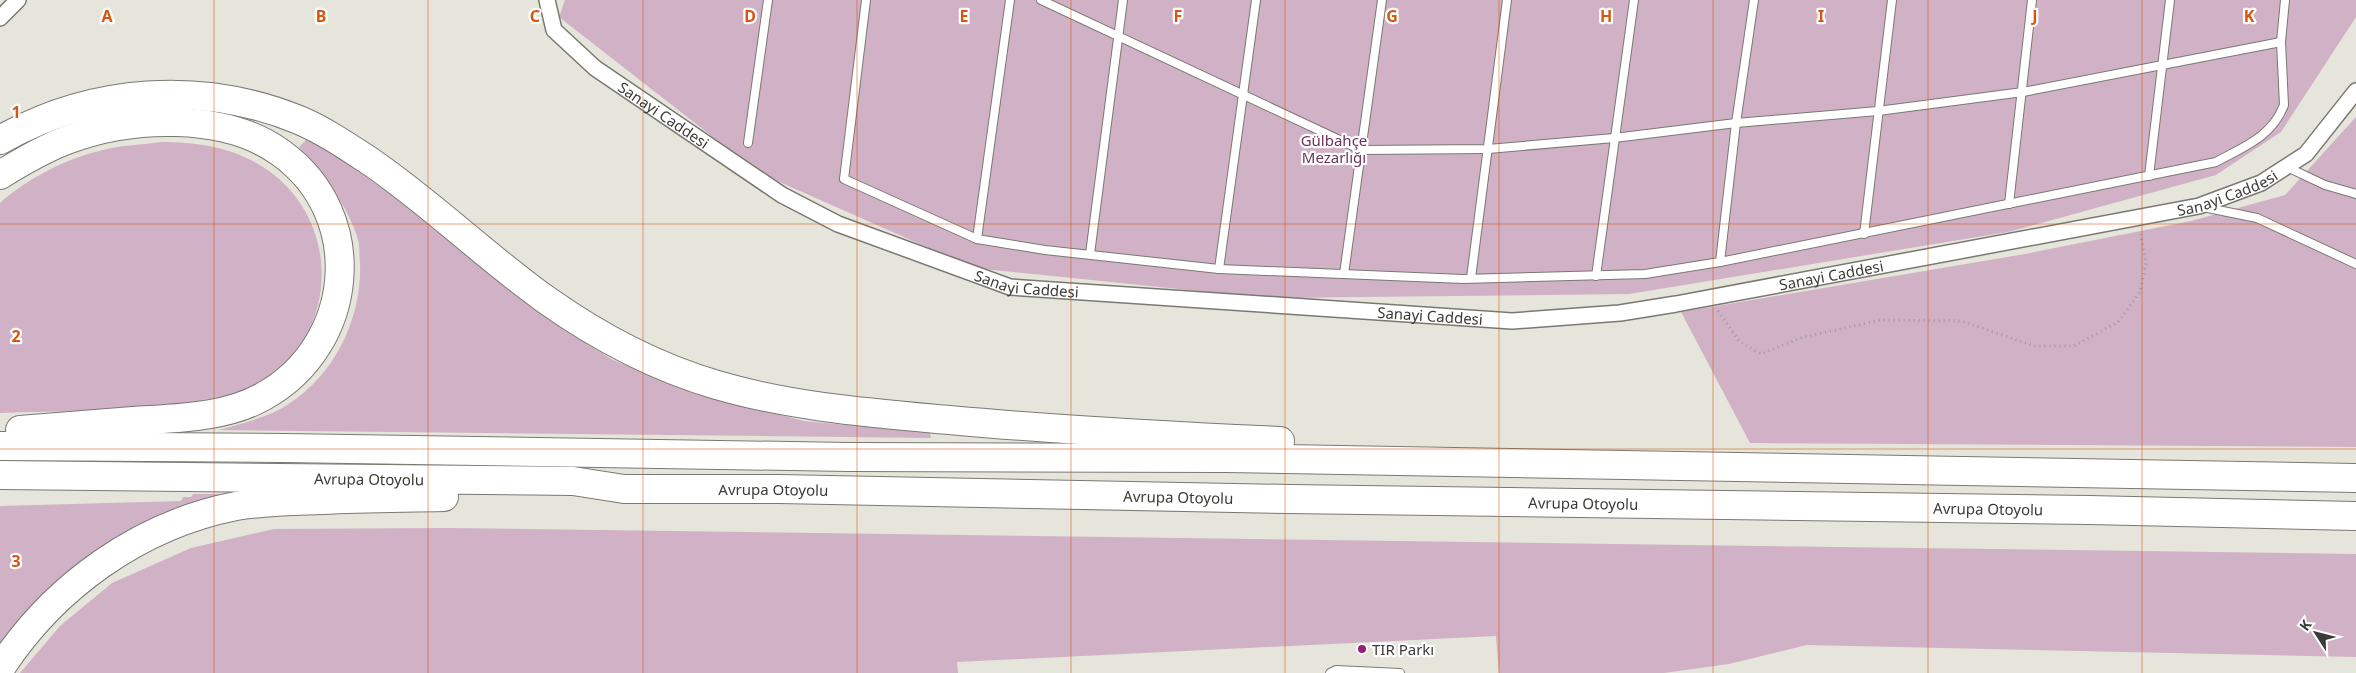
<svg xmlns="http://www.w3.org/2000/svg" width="2356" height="673" font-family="'Noto Sans',sans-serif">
	<rect width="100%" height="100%" fill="#e6e5dc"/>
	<g fill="#d1b1c5">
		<path d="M565 0H2356V17L2281 132 2216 175 2008 232 1629 294 1266 298 974 268 759 173 559 17Z"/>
		<path d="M2356 117V447L1750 443 1681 312 2025 254 2191 221 2285 195Z"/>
		<path d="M307 139 344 161 400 201 468 257 552 322 613 360 686 390 804 421 930 433 931 438 219 430C242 423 267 418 287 405 335 375 362 318 360 263 359 256 360 247 358 240 350 209 321 170 299 147Z"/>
		<path d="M161 142C197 142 232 147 263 167 343 218 341 337 258 384 237 395 216 398 193 402 129 412 64 411 0 413V203C28 178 67 158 103 150 122 145 142 145 161 142Z"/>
		<path d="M193 494H229L192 510 0 656V506L181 501 183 497H191Z"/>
		<path d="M447 528 2356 554V657L1807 645 1729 664 1664 673H1499L1496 636 957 662 958 673H20L60 626 112 583 191 548 274 529Z"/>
	</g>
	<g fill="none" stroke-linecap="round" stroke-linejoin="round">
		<defs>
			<g id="service">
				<path d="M866 0 844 179 977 239 1045 250 1219 269 1463 279 1645 274 1720 262 2216 162C2243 147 2272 137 2284 105L2281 42 2285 0"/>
				<path d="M1041 0 1361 150 1488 149 1614 138 1736 123 1878 111 2023 92 2281 42"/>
				<path d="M748 143 768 0"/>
				<path d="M2287 167 2325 185 2356 194"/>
				<path d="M2149 176 2170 0"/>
				<path d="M2009 204 2032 0"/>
				<path d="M2203 207 2257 218 2356 264"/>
				<path d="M1864 234 1892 0"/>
				<path d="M977 239 1010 0"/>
				<path d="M1090 254 1123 0"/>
				<path d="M1720 262 1736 123 1754 0"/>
				<path d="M1219 269 1256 0"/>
				<path d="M1344 274 1382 0"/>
				<path d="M1596 276 1634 0"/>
				<path d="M1471 278 1507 0"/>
				<path d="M1330 673 1336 670 1400 673"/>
			</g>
			<g id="minor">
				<path id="s1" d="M547 0 554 30 595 68 782 195 838 224 1010 287 1512 321 1620 313 1676 304 2199 206 2261 183 2306 154 2356 91"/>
				<path d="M0 18 18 0"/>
			</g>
			<g id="motorway">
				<path d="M0 140C92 88 201 80 299 120 325 131 348 147 371 162 432 204 485 256 545 299 597 336 655 367 717 385 792 407 871 413 949 420 1059 430 1169 436 1280 441"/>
				<path d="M0 175C21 162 43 149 67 140 130 116 225 112 281 153 368 216 355 345 264 396 226 418 176 418 133 421 96 424 58 427 20 430"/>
				<path d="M0 446 284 448 849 457 1226 458 2356 478"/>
				<path id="s2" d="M0 475 573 481 624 489H779L1289 499 2089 510 2356 516"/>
				<path d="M0 669C53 587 139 525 236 506 265 501 294 501 323 500 363 498 404 498 444 497"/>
			</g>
		</defs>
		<use href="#service" stroke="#7a7971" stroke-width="10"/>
		<use href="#minor" stroke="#7a7971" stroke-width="18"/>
		<use href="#motorway" stroke="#7a7971" stroke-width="30"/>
		<path stroke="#9d9c95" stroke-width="3" stroke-dasharray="1 4" stroke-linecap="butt" d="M1718 311 1739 341 1761 354 1800 338 1880 320 1962 321 2034 346H2074L2118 322 2140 292 2146 263 2140 231"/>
		<use href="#service" stroke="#fff" stroke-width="8"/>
		<use href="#minor" stroke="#fff" stroke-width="15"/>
		<use href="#motorway" stroke="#fff" stroke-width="28"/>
	</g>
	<path fill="none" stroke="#d75610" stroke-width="1" stroke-opacity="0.55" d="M214 0V673M428 0V673M643 0V673M857 0V673M1071 0V673M1285 0V673M1499 0V673M1713 0V673M1928 0V673M2142 0V673M0 224H2356M0 449H2356"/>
	<circle fill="#961e79" stroke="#fff" stroke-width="2" cx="1362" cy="649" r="5"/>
	<g text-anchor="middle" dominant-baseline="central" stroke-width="4.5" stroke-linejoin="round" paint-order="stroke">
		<g font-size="15" fill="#3b3b37" stroke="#fff">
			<text stroke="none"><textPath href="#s1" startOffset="170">Sanayi Caddesi</textPath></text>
			<text stroke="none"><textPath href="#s1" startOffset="1790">Sanayi Caddesi</textPath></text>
			<text stroke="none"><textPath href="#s1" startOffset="1385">Sanayi Caddesi</textPath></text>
			<text stroke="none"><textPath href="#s1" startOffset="575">Sanayi Caddesi</textPath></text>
			<text stroke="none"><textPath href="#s1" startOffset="980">Sanayi Caddesi</textPath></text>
			<text stroke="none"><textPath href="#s2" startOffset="369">Avrupa Otoyolu</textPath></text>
			<text stroke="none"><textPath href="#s2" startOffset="774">Avrupa Otoyolu</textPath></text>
			<text stroke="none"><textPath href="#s2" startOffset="1179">Avrupa Otoyolu</textPath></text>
			<text stroke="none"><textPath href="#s2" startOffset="1584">Avrupa Otoyolu</textPath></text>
			<text stroke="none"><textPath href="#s2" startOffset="1989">Avrupa Otoyolu</textPath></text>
		</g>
		<g font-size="15" fill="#70325d" stroke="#fff">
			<text x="1334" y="140">Gülbahçe<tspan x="1334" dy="17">Mezarlığı</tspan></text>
		</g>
		<g font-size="15" fill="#3b3b37" stroke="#fff" text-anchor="start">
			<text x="1372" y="649">TIR Parkı</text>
		</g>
	</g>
	<g font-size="16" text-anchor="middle" font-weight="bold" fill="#d75610" stroke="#fff" stroke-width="4.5" stroke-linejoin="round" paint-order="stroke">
		<text x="107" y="22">A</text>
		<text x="321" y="22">B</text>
		<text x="535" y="22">C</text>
		<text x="750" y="22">D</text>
		<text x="964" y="22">E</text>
		<text x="1178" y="22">F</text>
		<text x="1392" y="22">G</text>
		<text x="1606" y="22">H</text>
		<text x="1821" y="22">I</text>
		<text x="2035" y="22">J</text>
		<text x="2249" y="22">K</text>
		<text x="16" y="118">1</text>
		<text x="16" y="342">2</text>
		<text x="16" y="567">3</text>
	</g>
	<g transform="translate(2316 633) rotate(306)" stroke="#ffffff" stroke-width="4" paint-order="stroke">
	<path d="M0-4L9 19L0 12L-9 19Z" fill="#3b3b37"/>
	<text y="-8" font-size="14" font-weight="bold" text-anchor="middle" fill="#3b3b37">K</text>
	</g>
</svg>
